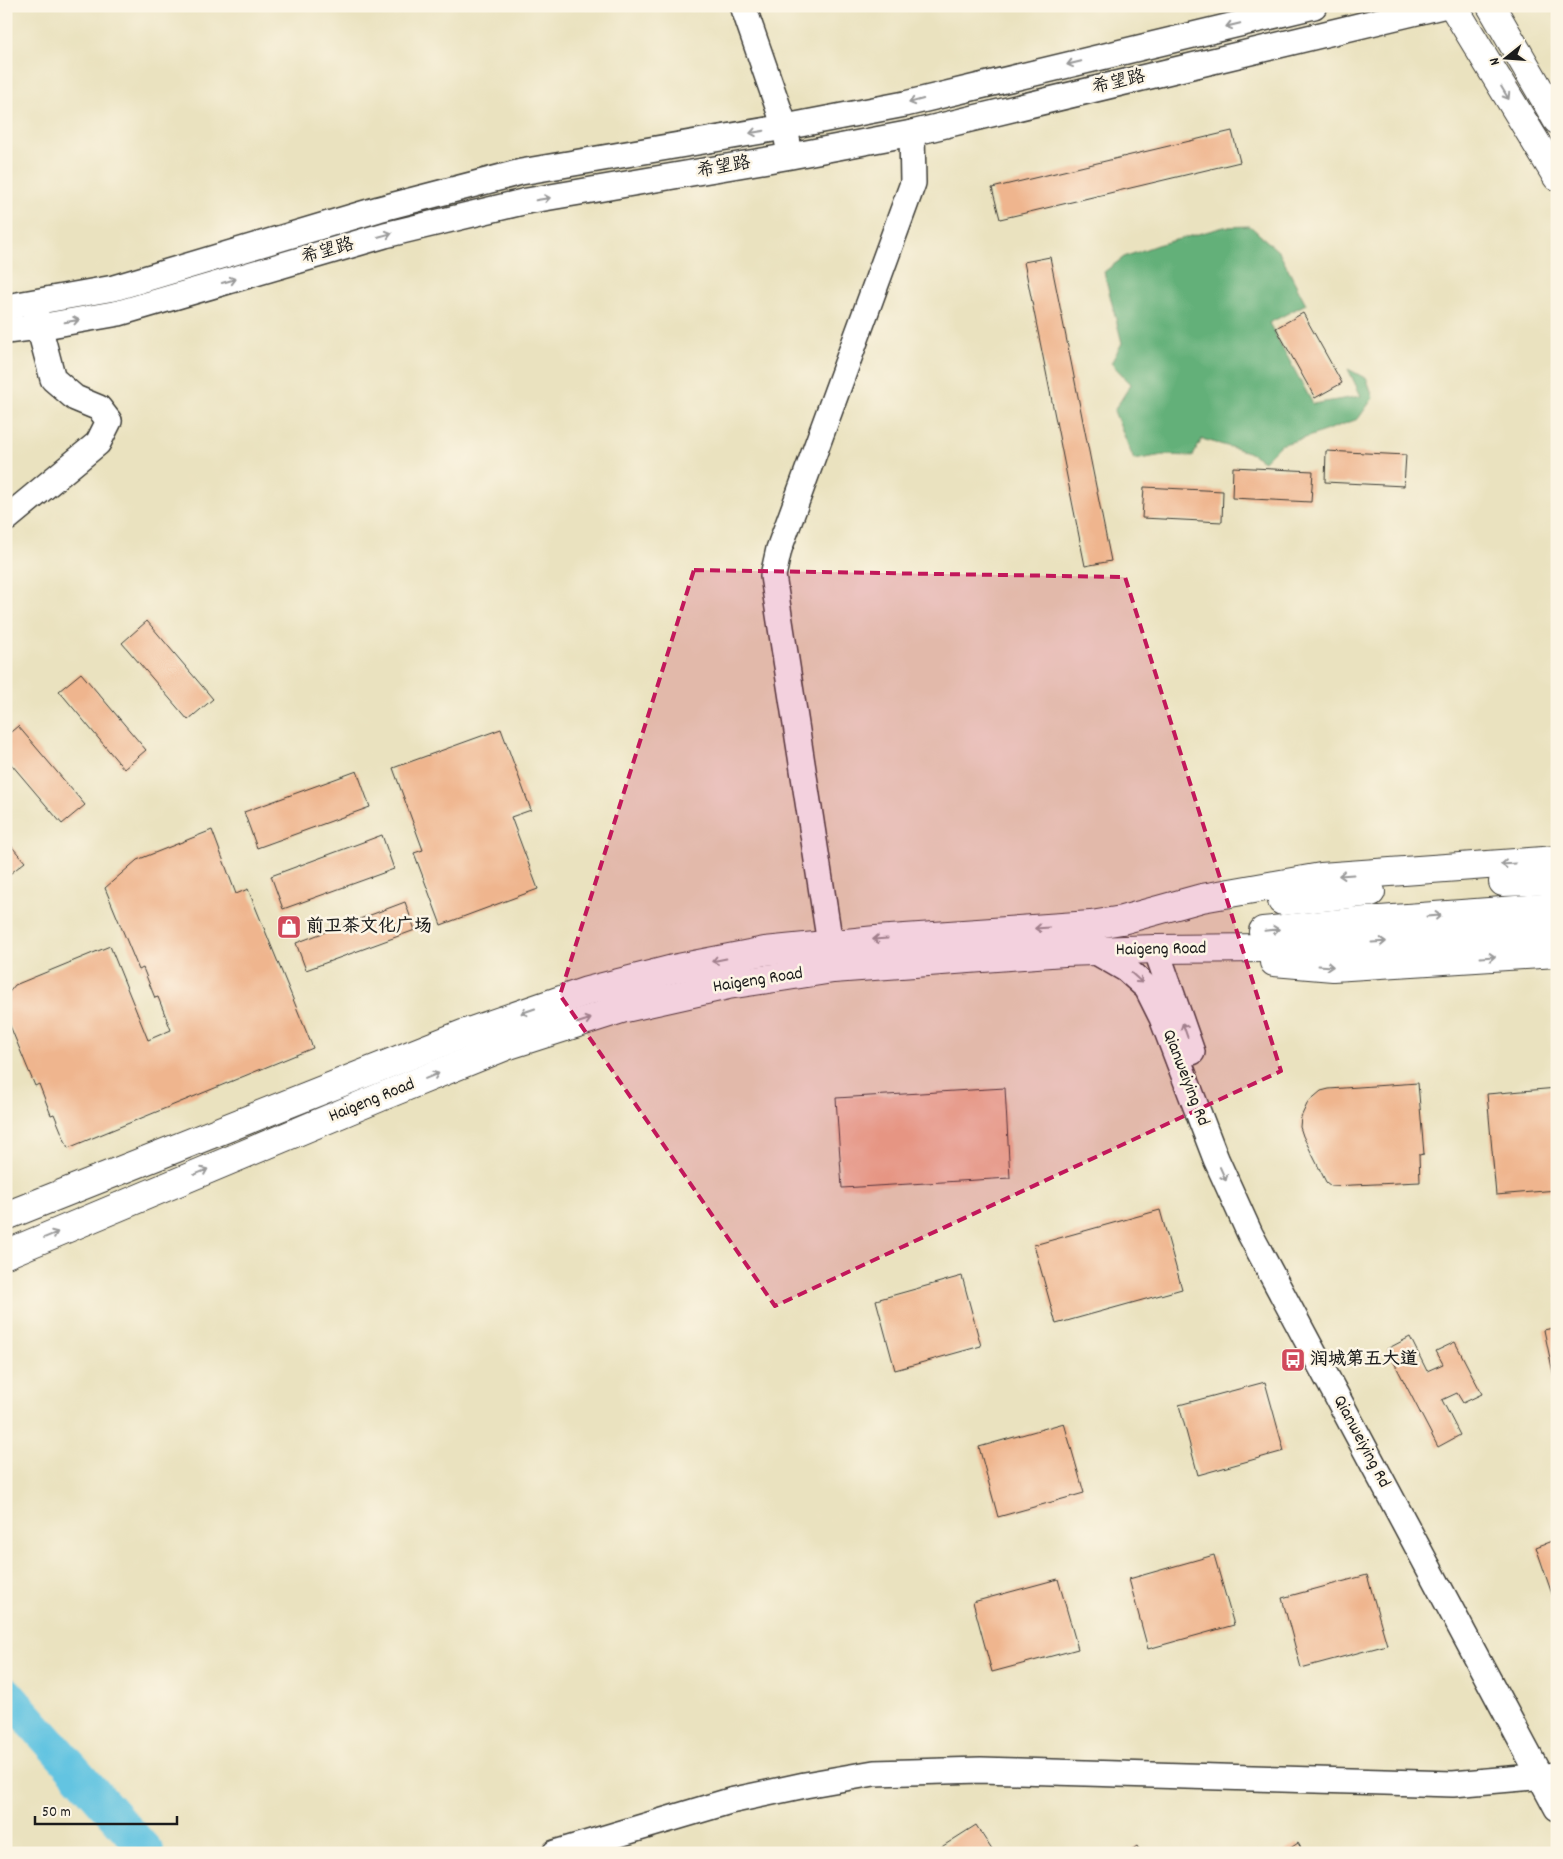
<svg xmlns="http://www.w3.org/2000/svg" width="1563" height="1859" font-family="Dekko,'LXGW WenKai TC',sans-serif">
	<rect width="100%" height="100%" fill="#fcf5e5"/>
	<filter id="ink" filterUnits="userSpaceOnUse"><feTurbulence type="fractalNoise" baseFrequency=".02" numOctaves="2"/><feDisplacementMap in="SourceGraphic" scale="10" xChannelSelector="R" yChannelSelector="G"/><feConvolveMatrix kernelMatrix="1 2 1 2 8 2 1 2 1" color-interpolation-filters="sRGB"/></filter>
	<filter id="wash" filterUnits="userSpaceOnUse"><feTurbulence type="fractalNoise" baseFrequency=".0096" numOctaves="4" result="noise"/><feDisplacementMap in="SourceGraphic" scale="20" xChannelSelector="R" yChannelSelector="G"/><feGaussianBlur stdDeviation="1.12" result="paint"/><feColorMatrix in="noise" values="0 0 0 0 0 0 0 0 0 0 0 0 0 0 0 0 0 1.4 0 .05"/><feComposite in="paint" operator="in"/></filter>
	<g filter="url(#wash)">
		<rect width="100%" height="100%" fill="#eae2bf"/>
		<path fill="#63b079" stroke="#40664a" d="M1250 226 1279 252 1306 304 1269 323 1313 404 1361 396 1348 369 1367 379 1373 398 1358 419 1305 438 1280 445 1264 461 1248 452 1202 439 1193 456 1163 455 1134 460 1114 411 1131 384 1111 363 1122 343 1104 272 1124 257 1157 245 1224 227Z"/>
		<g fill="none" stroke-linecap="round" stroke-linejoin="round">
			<path stroke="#63c4e1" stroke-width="34" d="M6 1693 148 1853"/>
		</g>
		<g id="blocks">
			<g fill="#efb58e">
				<path d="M1232 131 1240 162 1000 219 992 188Z"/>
				<path d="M1050 257 1111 561 1085 566 1024 262Z"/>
				<path d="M1303 313 1342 383 1315 398 1276 328Z"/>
				<path d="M1326 451 1406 455 1404 486 1325 482Z"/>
				<path d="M1233 467 1313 471 1311 502 1232 498Z"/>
				<path d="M1144 487 1223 491 1222 522 1142 518Z"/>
				<path d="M147 621 213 699 188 720 122 643Z"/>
				<path d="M81 673 146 750 124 769 59 691Z"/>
				<path d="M18 726 85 805 62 824 6 758V736Z"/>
				<path d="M501 729 531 810 511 817 538 889 441 925 414 853 423 850 393 768Z"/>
				<path d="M357 771 370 807 257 848 244 812Z"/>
				<path d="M212 830 236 894 248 889 313 1048 68 1148 54 1114 51 1115 39 1084 35 1086 6 1016V996L15 985 110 946 148 1040 171 1030 158 997 155 998 143 968 139 970 105 888 137 860Z"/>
				<path d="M382 835 394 869 283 909 271 876Z"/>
				<path d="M6 840 25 862 6 877Z"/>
				<path d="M405 902 415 930 306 970 296 943Z"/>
				<path d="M1418 1083 1424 1154 1419 1155 1420 1182 1331 1186 1326 1182 1303 1136 1300 1127 1301 1117 1308 1102 1321 1091 1329 1089Z"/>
				<path d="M1005 1088 1010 1178 842 1188 836 1098Z"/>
				<path d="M1557 1088V1190L1496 1195 1487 1094Z"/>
				<path d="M1160 1210 1182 1289 1056 1324 1034 1245Z"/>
				<path d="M962 1276 981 1346 895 1370 876 1300Z"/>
				<path d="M1557 1327V1387H1556L1544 1330Z"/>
				<path d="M1410 1337 1427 1371 1443 1364 1436 1351 1455 1342 1482 1394 1463 1403 1457 1393 1442 1400 1460 1435 1438 1447 1387 1349Z"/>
				<path d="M1265 1382 1284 1451 1198 1475 1179 1405Z"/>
				<path d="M1064 1423 1084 1493 998 1517 979 1447Z"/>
				<path d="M1557 1539V1606H1556L1536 1547Z"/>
				<path d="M1214 1555 1234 1625 1148 1649 1129 1579Z"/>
				<path d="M1367 1575 1387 1645 1301 1668 1282 1598Z"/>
				<path d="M1058 1579 1078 1649 992 1672 973 1602Z"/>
				<path d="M976 1825 994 1853H932Z"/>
				<path d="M1298 1843 1304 1853H1283Z"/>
				<path d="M1137 1846 1141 1853H1127Z"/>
			</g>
		</g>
	</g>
	<g filter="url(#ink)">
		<use href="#blocks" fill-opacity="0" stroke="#3b3a34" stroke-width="1"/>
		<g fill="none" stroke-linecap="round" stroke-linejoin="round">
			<defs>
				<g id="minor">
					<path d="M743 6 785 127 788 144"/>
					<path d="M6 307 114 288 379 209 521 172 785 127 905 104 1314 6"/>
					<path d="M6 331 39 327 119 313 385 235 527 201 791 156 912 133 1442 6"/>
					<path d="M6 519 98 443 109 421 99 408 75 398 53 379 35 311"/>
					<path d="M830 944 773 576 779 549 913 183 912 133"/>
					<path d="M1156 949 1192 1052"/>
					<path d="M1096 952 1127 970 1147 988 1162 1018 1216 1159 1250 1234 1557 1808"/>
					<path d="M555 1853 730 1801 805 1785 874 1773 981 1770 1453 1784 1557 1775"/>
				</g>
				<g id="major">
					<path d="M1453 6 1557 177"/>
					<path d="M1491 6 1557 120"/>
					<path d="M1503 882 1557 880"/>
					<path d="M1282 901 1371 892"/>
					<path d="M1263 931 1353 922 1557 907"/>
					<path d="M1274 962 1333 967 1557 953"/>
					<path d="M6 1216 463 1034 587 991 673 969 765 951 876 940 1091 925 1122 920 1202 898 1321 877 1557 860"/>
					<path d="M6 1254 383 1096 506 1046 625 1008 728 985 833 969 1064 952 1156 949 1267 948 1432 939 1557 929"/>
				</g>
			</defs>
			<use href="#minor" stroke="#3b3a34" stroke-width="28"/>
			<use href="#major" stroke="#3b3a34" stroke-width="30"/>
			<use href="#minor" stroke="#fff" stroke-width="25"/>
			<use href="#major" stroke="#fff" stroke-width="28"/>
		</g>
		<defs><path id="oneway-shaft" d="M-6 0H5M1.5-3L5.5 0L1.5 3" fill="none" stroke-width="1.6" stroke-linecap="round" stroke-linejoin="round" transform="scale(1.25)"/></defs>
		<g stroke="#999">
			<use href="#oneway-shaft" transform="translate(1233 25) rotate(167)"/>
			<use href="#oneway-shaft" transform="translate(1074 63) rotate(167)"/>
			<use href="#oneway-shaft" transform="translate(1505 93) rotate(59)"/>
			<use href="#oneway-shaft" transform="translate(916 101) rotate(165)"/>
			<use href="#oneway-shaft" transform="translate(757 132) rotate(170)"/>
			<use href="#oneway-shaft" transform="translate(543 199) rotate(-10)"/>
			<use href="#oneway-shaft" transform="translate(385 235) rotate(-15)"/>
			<use href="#oneway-shaft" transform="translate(229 281) rotate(-16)"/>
			<use href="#oneway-shaft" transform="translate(72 321) rotate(-10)"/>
			<use href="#oneway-shaft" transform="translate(1508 864) rotate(176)"/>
			<use href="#oneway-shaft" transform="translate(1346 875) rotate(176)"/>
			<use href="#oneway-shaft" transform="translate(1434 916) rotate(-4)"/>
			<use href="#oneway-shaft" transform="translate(1042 928) rotate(176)"/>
			<use href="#oneway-shaft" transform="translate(1272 930) rotate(-6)"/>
			<use href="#oneway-shaft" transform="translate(880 939) rotate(176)"/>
			<use href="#oneway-shaft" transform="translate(1379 942) rotate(-3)"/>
			<use href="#oneway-shaft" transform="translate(1488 957) rotate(-4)"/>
			<use href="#oneway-shaft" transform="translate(719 960) rotate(169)"/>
			<use href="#oneway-shaft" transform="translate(1326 966) rotate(4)"/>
			<use href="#oneway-shaft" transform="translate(1137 978) rotate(42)"/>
			<use href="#oneway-shaft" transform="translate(528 1011) rotate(161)"/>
			<use href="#oneway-shaft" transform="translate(584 1021) rotate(-18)"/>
			<use href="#oneway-shaft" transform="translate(1185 1030) rotate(-109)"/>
			<use href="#oneway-shaft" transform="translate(432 1076) rotate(-22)"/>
			<use href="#oneway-shaft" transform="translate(201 1172) rotate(-23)"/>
			<use href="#oneway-shaft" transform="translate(1223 1174) rotate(66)"/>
			<use href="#oneway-shaft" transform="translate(51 1235) rotate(-23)"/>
		</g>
	</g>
	<path fill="#c2185b" fill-opacity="0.2" stroke="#c2185b" stroke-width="4" stroke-dasharray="10 6" stroke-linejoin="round" d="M694 570 1125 577 1281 1071 775 1306 560 995Z"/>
	<defs>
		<symbol id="shop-square" viewBox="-11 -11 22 22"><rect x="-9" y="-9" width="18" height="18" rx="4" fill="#d1495b" stroke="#fcf5e5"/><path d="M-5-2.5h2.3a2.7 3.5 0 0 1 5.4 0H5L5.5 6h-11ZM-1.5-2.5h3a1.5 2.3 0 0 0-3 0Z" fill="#fff"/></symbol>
		<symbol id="bus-square" viewBox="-11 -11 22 22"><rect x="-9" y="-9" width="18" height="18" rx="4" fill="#d1495b" stroke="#fcf5e5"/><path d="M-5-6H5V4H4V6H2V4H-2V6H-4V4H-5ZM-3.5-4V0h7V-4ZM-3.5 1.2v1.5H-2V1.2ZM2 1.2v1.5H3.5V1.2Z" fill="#fff"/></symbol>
	</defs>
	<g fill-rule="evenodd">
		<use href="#shop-square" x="275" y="913" width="28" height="28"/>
		<use href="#bus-square" x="1279" y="1346" width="28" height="28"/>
	</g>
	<g text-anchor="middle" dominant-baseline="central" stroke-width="5" stroke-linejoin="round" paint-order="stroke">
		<g font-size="18" fill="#1c1c1c" stroke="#fcf5e5">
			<text transform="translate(1119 83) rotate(-13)">希望路</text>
			<text transform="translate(724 168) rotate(-10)">希望路</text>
			<text transform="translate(328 252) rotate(-16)">希望路</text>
			<text transform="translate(1161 950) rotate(-1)">Haigeng Road</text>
			<text transform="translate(758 981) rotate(-9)">Haigeng Road</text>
			<text transform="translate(1185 1078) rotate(69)">Qianweiying Rd</text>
			<text transform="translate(372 1101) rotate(-22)">Haigeng Road</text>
			<text transform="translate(1361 1442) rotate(62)">Qianweiying Rd</text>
		</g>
		<g font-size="18" font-weight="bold" fill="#1c1c1c" stroke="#fcf5e5" text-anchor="start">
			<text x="306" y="927">前卫茶文化广场</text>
			<text x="1310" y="1360">润城第五大道</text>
		</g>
	</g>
	<rect width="1563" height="1859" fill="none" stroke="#fcf5e5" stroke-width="25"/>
	<g transform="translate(1506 58) rotate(253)" stroke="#fcf5e5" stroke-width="4" paint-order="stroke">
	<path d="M0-4L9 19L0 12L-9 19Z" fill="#1c1c1c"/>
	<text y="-8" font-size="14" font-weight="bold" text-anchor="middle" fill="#1c1c1c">N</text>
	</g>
	<path d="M35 1816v8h142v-8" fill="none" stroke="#1c1c1c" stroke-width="2.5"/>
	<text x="42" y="1816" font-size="15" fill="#1c1c1c" stroke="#fcf5e5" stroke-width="4" paint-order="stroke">50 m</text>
</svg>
